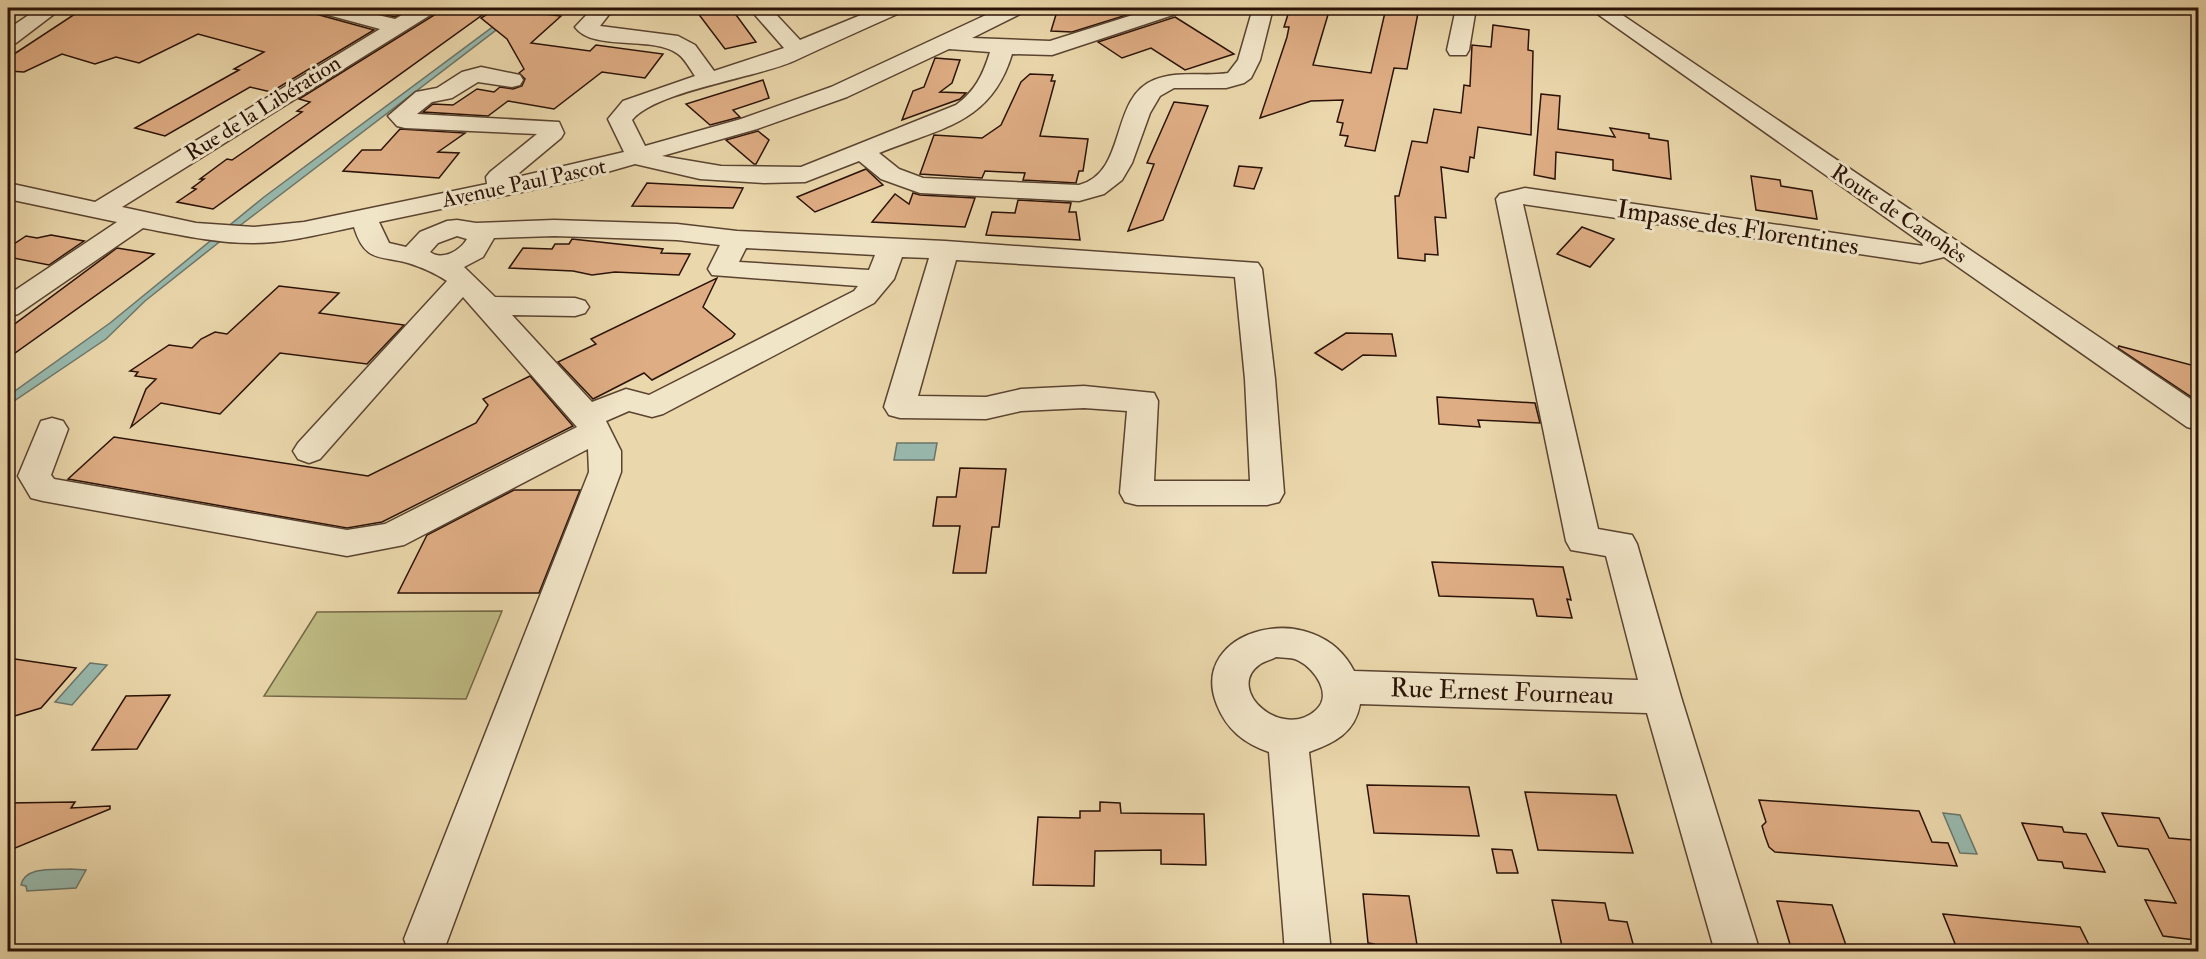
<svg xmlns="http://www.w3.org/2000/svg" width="2206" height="959" font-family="'IM FELL Double Pica',serif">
	<rect width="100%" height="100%" fill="#ead7ab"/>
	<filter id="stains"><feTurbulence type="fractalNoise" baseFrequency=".00333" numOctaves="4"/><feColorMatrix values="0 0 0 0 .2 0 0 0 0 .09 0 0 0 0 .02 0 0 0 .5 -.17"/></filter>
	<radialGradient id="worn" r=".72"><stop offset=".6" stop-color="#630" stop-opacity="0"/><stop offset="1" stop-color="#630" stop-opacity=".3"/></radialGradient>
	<path fill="#bfbc84" stroke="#746746" stroke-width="1.5" d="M502 611 466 699 264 696 317 612Z"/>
	<g fill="#98b9ad" stroke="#6c766b" stroke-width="1.5">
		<path d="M518 8H525L242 224 145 301 106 339 8 405V396L110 323 264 197Z"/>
		<path d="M897 443H937L934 460H894Z"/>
		<path d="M90 663 107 665 72 705 55 702Z"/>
		<path d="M1943 813 1960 815 1977 854 1960 853Z"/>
		<path d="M70 869 86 870 76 888 27 891 26 886 21 885C25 866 54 870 70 869Z"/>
	</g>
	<g fill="#dfad84" stroke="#2a1207" stroke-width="1.5">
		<path d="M84 8H312L316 14 374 30 271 92 250 87 165 136 135 128 239 70 234 69 264 52 198 34 139 63 116 57 95 64 62 54 24 72 8 71V58Z"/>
		<path d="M355 8H410L395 17Z"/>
		<path d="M440 8 485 13 213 209 177 202 196 189 192 188 204 179H200L227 159 232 160 302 112 297 111 310 102 299 99 436 14Z"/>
		<path d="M497 8 561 16 531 43 590 51 596 45 663 54 645 78 602 72 554 109 508 101 488 116 423 112 433 104 453 105 477 89 494 92 500 87 513 89 522 86 525 79 519 73 524 69 507 39 481 18Z"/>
		<path d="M694 8H731L756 42 725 49Z"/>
		<path d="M1058 8H1149L1072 32 1051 31Z"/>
		<path d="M1290 8H1330L1313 65 1371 73 1386 8H1419L1407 69 1394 68 1375 151 1345 146 1348 136 1340 135 1343 123 1337 122 1343 100 1311 101 1260 118 1287 37 1289 27H1284Z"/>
		<path d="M1175 17 1234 54 1185 70 1151 48 1122 58 1098 42Z"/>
		<path d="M1493 25 1529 30 1528 50 1533 51 1531 135 1478 127 1474 158 1470 157 1468 172 1441 167 1446 218 1435 217 1438 255 1425 254V261L1398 258 1395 196H1399L1412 141 1427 143 1434 109 1461 113 1464 85 1470 86 1472 45 1491 47Z"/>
		<path d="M935 58 960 60 952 83 940 92 966 93 960 99 902 120 913 91 924 87Z"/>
		<path d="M1030 74 1053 75 1051 81H1055L1040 136 1088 139 1083 171H1079L1076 183 1023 180 1025 173 985 171 982 178 920 174 934 135 982 138 1001 125 1021 82Z"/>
		<path d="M763 80 769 98 733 110 740 117 710 125 686 104Z"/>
		<path d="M1541 94 1560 96 1558 129 1615 137 1610 128 1649 134V138L1668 141 1671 179 1613 170V160L1556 152 1555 179 1534 175Z"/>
		<path d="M1174 102 1208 106 1163 220 1128 231 1154 164 1147 163Z"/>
		<path d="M400 129 465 133 438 152 459 153 439 178 343 171 362 150H381Z"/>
		<path d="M758 131 769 140 756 164H754L726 140Z"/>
		<path d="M1239 166 1262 168 1254 189 1234 186Z"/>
		<path d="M866 169 883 185 815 212 797 197Z"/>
		<path d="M1751 176 1780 180 1781 186 1812 191 1817 219 1756 210Z"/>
		<path d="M647 183 666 184 743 188 733 208 632 206Z"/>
		<path d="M913 193 920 195 975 198 965 227 872 222 895 194 909 204Z"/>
		<path d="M1018 200 1071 203 1069 212H1076L1080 240 986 235 992 212 1015 213Z"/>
		<path d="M1582 227 1614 239 1590 267 1557 254Z"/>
		<path d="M51 235 84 241 49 265 8 257V248L26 236 37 238Z"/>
		<path d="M572 239 663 249 661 253 690 254 679 275 615 272 592 275 573 271 509 268 523 248 552 249 555 244H569Z"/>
		<path d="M117 248 154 254 8 358V329Z"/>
		<path d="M717 278 703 307 735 334 732 338 652 380 644 373 593 399 558 362 596 344 591 339Z"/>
		<path d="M279 286 339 293 319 313 404 325 367 364 280 353 220 414 161 403 131 427 146 389 156 379 135 376 138 372 130 371 169 345 192 348 201 339 215 332 227 334Z"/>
		<path d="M1346 333 1392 334 1396 356 1363 355 1342 370 1315 353Z"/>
		<path d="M2119 346 2199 367V402L2118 348Z"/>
		<path d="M530 376 573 426 382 522 347 528 68 479 114 437 368 476 476 423 488 405 483 399Z"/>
		<path d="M1437 397 1535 403 1540 423 1478 420 1480 427 1439 424Z"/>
		<path d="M960 468 1006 469 999 527H992L986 573H953L960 526H933L937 497H956Z"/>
		<path d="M514 490H580L539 593H398L427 535Z"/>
		<path d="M1432 562 1563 567 1571 600 1567 599 1572 618 1537 616 1533 599 1439 596Z"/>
		<path d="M8 658 76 668 41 708 8 718Z"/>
		<path d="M170 695 137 749 92 750 126 696Z"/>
		<path d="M1367 785 1469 787 1479 836 1374 833Z"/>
		<path d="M1525 792 1616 795 1633 853 1538 850Z"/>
		<path d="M1759 800 1919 811 1932 842 1948 843 1957 866 1775 852 1769 847 1765 836 1762 826 1766 822Z"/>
		<path d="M75 802 71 808 110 806V809L8 851V803Z"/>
		<path d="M1100 802 1120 803 1121 813 1204 814 1206 865 1161 864V850L1095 851 1094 886 1033 885 1038 817 1080 818V811H1100Z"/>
		<path d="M2102 813 2159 818 2169 838 2193 840 2199 850V946L2195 940 2163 936 2145 900 2176 903 2148 849 2118 846Z"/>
		<path d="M2022 823 2062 827 2064 832 2086 834 2105 872 2064 868 2062 862 2038 860Z"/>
		<path d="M1492 849 1512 850 1518 873H1497Z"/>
		<path d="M1363 894 1409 896 1418 951H1375L1374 944 1368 943Z"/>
		<path d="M1552 900 1605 903 1609 920 1627 922 1635 951H1563Z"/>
		<path d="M1777 901 1832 905 1848 951H1792Z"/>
		<path d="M1943 914 2080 927 2092 951H1958Z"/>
	</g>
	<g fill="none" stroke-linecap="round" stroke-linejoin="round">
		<defs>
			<g id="minor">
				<path d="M39 8H62L16 43 8 44V29Z"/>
				<path d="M314 8H347L395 19 414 8H438L435 12 122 207 196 223 254 227 304 222 487 184 486 177 490 172 537 134 405 128 397 126 388 116 416 92 437 88 462 72 481 67 520 75 523 80 520 85 512 87 478 82 452 98 432 102 417 114 559 122 564 133 561 138 513 178 624 152 608 119 623 101 695 76C690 69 685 59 678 54 653 35 593 52 575 27L593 8H614L600 26 678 36 695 45 714 71 784 48 749 8H770L800 40 878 8H905L902 12C866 28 830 44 794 61 756 78 656 91 632 120L645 146 741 119 831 87 1001 8H1027L1024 12 972 38 1050 41 1155 8H1185L1182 12 1052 55 1012 54C991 124 940 128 879 153L899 169 923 178 1079 185C1128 172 1109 98 1154 80 1178 70 1204 77 1228 73L1238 60 1253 8H1273L1260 60 1251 78 1244 83 1226 88H1174L1160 96 1150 113 1132 163 1122 180 1104 194 1079 201 920 193 881 179 859 161 805 182 764 183 700 179 635 164 579 180 379 222 389 243 406 247 420 232 447 221 457 220 476 223 554 220 677 224 737 231 945 241 1258 263 1262 269 1275 379 1284 493 1279 502 1267 505H1137L1125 502 1120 493 1127 411 1084 408 1021 411 986 419 900 418 889 415 884 407 929 258 902 257 894 279 874 303 663 414 652 417 629 411 606 421 621 451V472L448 939 443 952H409L404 939 589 472 588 449 404 545 347 556 43 501 31 498 18 476 41 421 52 418 63 421 68 429 51 475 54 479 347 530 385 524 577 427 463 297 320 459 309 463 298 459 293 451 298 443 447 281C435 273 421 267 408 263 380 255 365 263 354 227 321 234 287 243 253 243 216 243 180 235 143 228L18 314 8 317V295L117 222 8 199V183L95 202 380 29 317 12ZM949 49 990 52C983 75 975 91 956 105L801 167 721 166 662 156 757 129 847 97ZM457 236 467 239C460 251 442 261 430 252L438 243ZM554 236 677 240 720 245 708 269 712 275 858 286 854 291 649 395 626 389 592 402 512 315 575 316 585 313 589 307 585 301 575 298 495 297 464 267 483 257 494 238ZM746 248 875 255 869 270 739 262ZM956 260 1235 277 1245 379 1250 481H1154L1158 401 1154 393 1084 386 1021 389 986 397 918 396Z"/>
				<path d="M1456 8H1476L1469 50 1466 55H1450L1447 50Z"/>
				<path d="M1589 8H1612L2198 404V430L2187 427 1944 257 1920 263 1523 204 1598 529 1632 535 1637 544 1681 697 1760 952H1715L1647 713 1360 704C1355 733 1334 743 1309 752L1331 952H1285L1269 752C1244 743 1227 730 1217 705 1186 629 1316 595 1354 671L1638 680 1606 556 1571 550 1566 541 1496 199 1500 194 1525 188 1923 246 1922 243ZM1276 657C1284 658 1293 657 1299 661 1315 669 1333 695 1316 710 1282 741 1225 690 1259 665 1264 661 1271 660 1276 657Z"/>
			</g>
		</defs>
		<use href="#minor" stroke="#5a4330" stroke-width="3"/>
		<use href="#minor" fill="#f1e5c8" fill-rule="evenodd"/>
	</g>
	<g text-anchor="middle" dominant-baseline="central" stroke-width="6" stroke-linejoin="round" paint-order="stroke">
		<g font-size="22" fill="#2a1207" stroke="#f1e5c8">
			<text transform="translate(263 108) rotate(-32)">Rue de la Libération</text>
			<text transform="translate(524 183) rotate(-12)">Avenue Paul Pascot</text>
			<text transform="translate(1899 214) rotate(34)">Route de Canohès</text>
		</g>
		<g font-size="26" fill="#2a1207" stroke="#f1e5c8">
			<text transform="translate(1738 228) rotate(9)">Impasse des Florentines</text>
			<text transform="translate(1502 692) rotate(2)">Rue Ernest Fourneau</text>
		</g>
	</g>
	<rect width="2206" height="959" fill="none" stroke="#ead7ab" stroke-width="30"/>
	<rect x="9" y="9" width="2188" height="941" fill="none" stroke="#2a1207" stroke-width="3"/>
	<rect x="15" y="15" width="2176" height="929" fill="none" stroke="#2a1207" stroke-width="1.5"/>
	<rect width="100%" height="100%" filter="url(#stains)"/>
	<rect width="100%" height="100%" fill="url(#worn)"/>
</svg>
